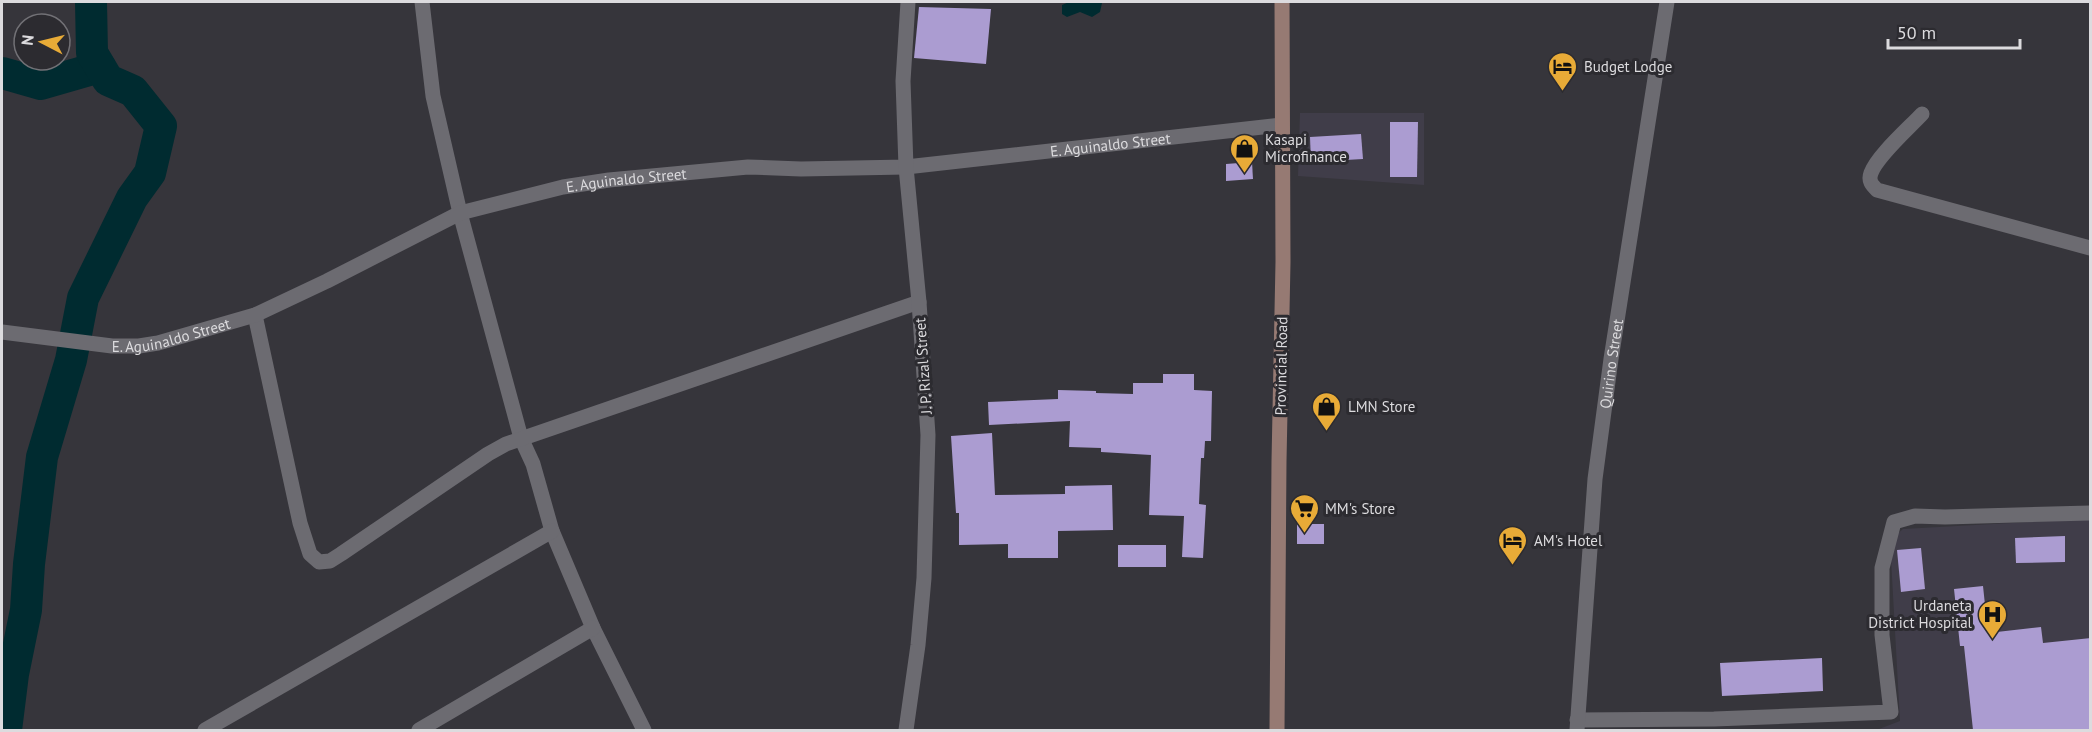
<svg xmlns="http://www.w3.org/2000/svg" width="2092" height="732" font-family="'PT Sans',sans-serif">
	<rect width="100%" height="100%" fill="#36353b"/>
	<g fill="#403d49">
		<path d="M1300 113H1424V185L1298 176Z"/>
		<path d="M2063 520H2090V730H1879V729L1900 721 1891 559 1895 536 1903 529Z"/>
	</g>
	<path fill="#002b30" d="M1069 2H1101L1102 3 1100 12 1092 17 1080 12 1067 17 1062 14V5Z"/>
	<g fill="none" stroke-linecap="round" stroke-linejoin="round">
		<g stroke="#002b30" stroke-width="32">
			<path d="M2 73 41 84 100 67"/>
			<path d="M6 730 13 674 26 610 29 564 42 457 71 360 83 298 132 198 150 173 161 126 133 91 108 80 92 53 91 2"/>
		</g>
	</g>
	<g fill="#ab9cd1">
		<path d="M919 7 991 9 986 64 914 58Z"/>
		<path d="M1390 122H1418L1417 177H1390Z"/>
		<path d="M1361 134 1363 159 1311 162 1310 137Z"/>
		<path d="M1252 162 1253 179 1226 181V164Z"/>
		<path d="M1163 374H1194V390L1212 391 1211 441H1205L1204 458H1201L1199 504 1206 505 1203 558 1182 557 1184 516 1149 515 1151 455 1101 452V448L1069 447 1070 421 989 425 988 402 1058 399V390L1096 391V393L1133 394V383H1163Z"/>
		<path d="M992 433 995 495 1065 494V486L1112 485 1113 530 1058 531V558H1008V544L959 545V513H956L951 436Z"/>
		<rect x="1297" y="524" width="27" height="20"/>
		<path d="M2065 536V562L2016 563 2015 538Z"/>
		<rect x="1118" y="545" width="48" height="22"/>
		<path d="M1921 548 1925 589 1901 592 1897 550Z"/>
		<path d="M1983 586 1988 633 2041 627 2043 643 2091 638V730H1973L1964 646H1960L1954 589Z"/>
		<path d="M1822 658 1823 691 1722 696 1720 663Z"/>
	</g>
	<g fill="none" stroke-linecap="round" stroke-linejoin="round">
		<g stroke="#6c6b71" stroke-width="15">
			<path d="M422 2 433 96 460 213 521 438 533 464 552 531 593 628 644 730"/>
			<path d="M1922 114C1909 128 1877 156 1871 173 1868 181 1872 185 1877 190L2090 248"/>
			<path d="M255 315 300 523 310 554 319 562 330 561 341 554 488 454 506 444 919 302"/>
			<path d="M1577 720 1714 719 1891 712 1882 635V568L1894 522 1915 516 1945 517 2090 513"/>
			<path d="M205 730 552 531"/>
			<path d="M419 730 593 628"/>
		</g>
		<g stroke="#6c6b71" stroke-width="15">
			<path id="s1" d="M2 332 112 346H139L158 343 255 315 327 281 460 213 563 187 609 180 748 167 801 169 906 167 1281 125"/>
			<path d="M906 730 918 645 924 578 928 435 919 302 906 167 903 81 908 2"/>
			<path id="s2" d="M1577 730 1595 479 1611 359 1667 2"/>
		</g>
		<path stroke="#967a73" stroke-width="15" d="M1277 730 1279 461 1283 262 1282 2"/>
	</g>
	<defs>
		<symbol id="hotel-pin" viewBox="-11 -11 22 30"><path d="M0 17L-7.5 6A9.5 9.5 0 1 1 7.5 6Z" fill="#e8ab37" stroke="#2c2b30"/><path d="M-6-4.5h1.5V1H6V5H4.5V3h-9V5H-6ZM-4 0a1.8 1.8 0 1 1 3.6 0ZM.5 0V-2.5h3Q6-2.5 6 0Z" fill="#111"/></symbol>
		<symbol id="shop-pin" viewBox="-11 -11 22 30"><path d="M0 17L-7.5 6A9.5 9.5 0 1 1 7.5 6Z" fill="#e8ab37" stroke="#2c2b30"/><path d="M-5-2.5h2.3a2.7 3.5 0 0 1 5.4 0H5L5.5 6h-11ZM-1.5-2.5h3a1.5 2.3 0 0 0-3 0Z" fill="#111"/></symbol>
		<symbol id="supermarket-pin" viewBox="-11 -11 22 30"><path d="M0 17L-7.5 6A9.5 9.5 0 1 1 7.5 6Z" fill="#e8ab37" stroke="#2c2b30"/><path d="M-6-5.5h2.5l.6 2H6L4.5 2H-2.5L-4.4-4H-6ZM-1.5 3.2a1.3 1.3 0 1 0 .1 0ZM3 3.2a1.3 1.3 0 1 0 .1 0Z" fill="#111"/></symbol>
		<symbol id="hospital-pin" viewBox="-11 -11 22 30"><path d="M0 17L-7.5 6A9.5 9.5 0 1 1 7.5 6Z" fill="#e8ab37" stroke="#2c2b30"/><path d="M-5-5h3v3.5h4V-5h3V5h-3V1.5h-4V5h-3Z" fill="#111"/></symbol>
	</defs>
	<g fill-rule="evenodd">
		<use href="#hotel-pin" x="1546" y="50" width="33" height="45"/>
		<use href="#shop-pin" x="1228" y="132" width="33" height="45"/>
		<use href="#shop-pin" x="1310" y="390" width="33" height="45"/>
		<use href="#supermarket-pin" x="1288" y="492" width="33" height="45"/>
		<use href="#hotel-pin" x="1496" y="524" width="33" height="45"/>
		<use href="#hospital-pin" x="1976" y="598" width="33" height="45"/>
	</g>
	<g text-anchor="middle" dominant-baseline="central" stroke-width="6" stroke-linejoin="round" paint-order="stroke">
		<g font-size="15" fill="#dcdbde" stroke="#2c2b30" text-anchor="start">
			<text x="1584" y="66">Budget Lodge</text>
			<text x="1265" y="139">Kasapi<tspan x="1265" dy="17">Microfinance</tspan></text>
			<text x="1348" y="406">LMN Store</text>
			<text x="1325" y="508">MM's Store</text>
			<text x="1534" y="540">AM's Hotel</text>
			<text x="1972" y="605" text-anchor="end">Urdaneta<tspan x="1972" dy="17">District Hospital</tspan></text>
		</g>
		<g font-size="15" fill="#dcdbde" stroke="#2c2b30">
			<text stroke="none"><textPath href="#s1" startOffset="1143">E. Aguinaldo Street</textPath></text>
			<text stroke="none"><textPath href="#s1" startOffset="657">E. Aguinaldo Street</textPath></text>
			<text stroke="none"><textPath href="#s1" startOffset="171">E. Aguinaldo Street</textPath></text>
			<text stroke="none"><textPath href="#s2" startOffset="368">Quirino Street</textPath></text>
			<text transform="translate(923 366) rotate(-94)">J. P. Rizal Street</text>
			<text transform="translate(1281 366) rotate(-89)">Provincial Road</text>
		</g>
	</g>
	<rect width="2092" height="732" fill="none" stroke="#dcdbde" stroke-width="6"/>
	<g transform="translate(42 42) rotate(277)"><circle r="28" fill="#2c2b30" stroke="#727176" stroke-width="1.5"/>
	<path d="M0-4.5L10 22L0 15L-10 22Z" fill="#e8ab37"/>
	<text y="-9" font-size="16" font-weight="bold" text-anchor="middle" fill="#dcdbde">N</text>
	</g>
	<path d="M1888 39v9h132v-9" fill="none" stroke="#dcdbde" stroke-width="3"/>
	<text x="1897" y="39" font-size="18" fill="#dcdbde" stroke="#2c2b30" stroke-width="4.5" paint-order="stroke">50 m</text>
</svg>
